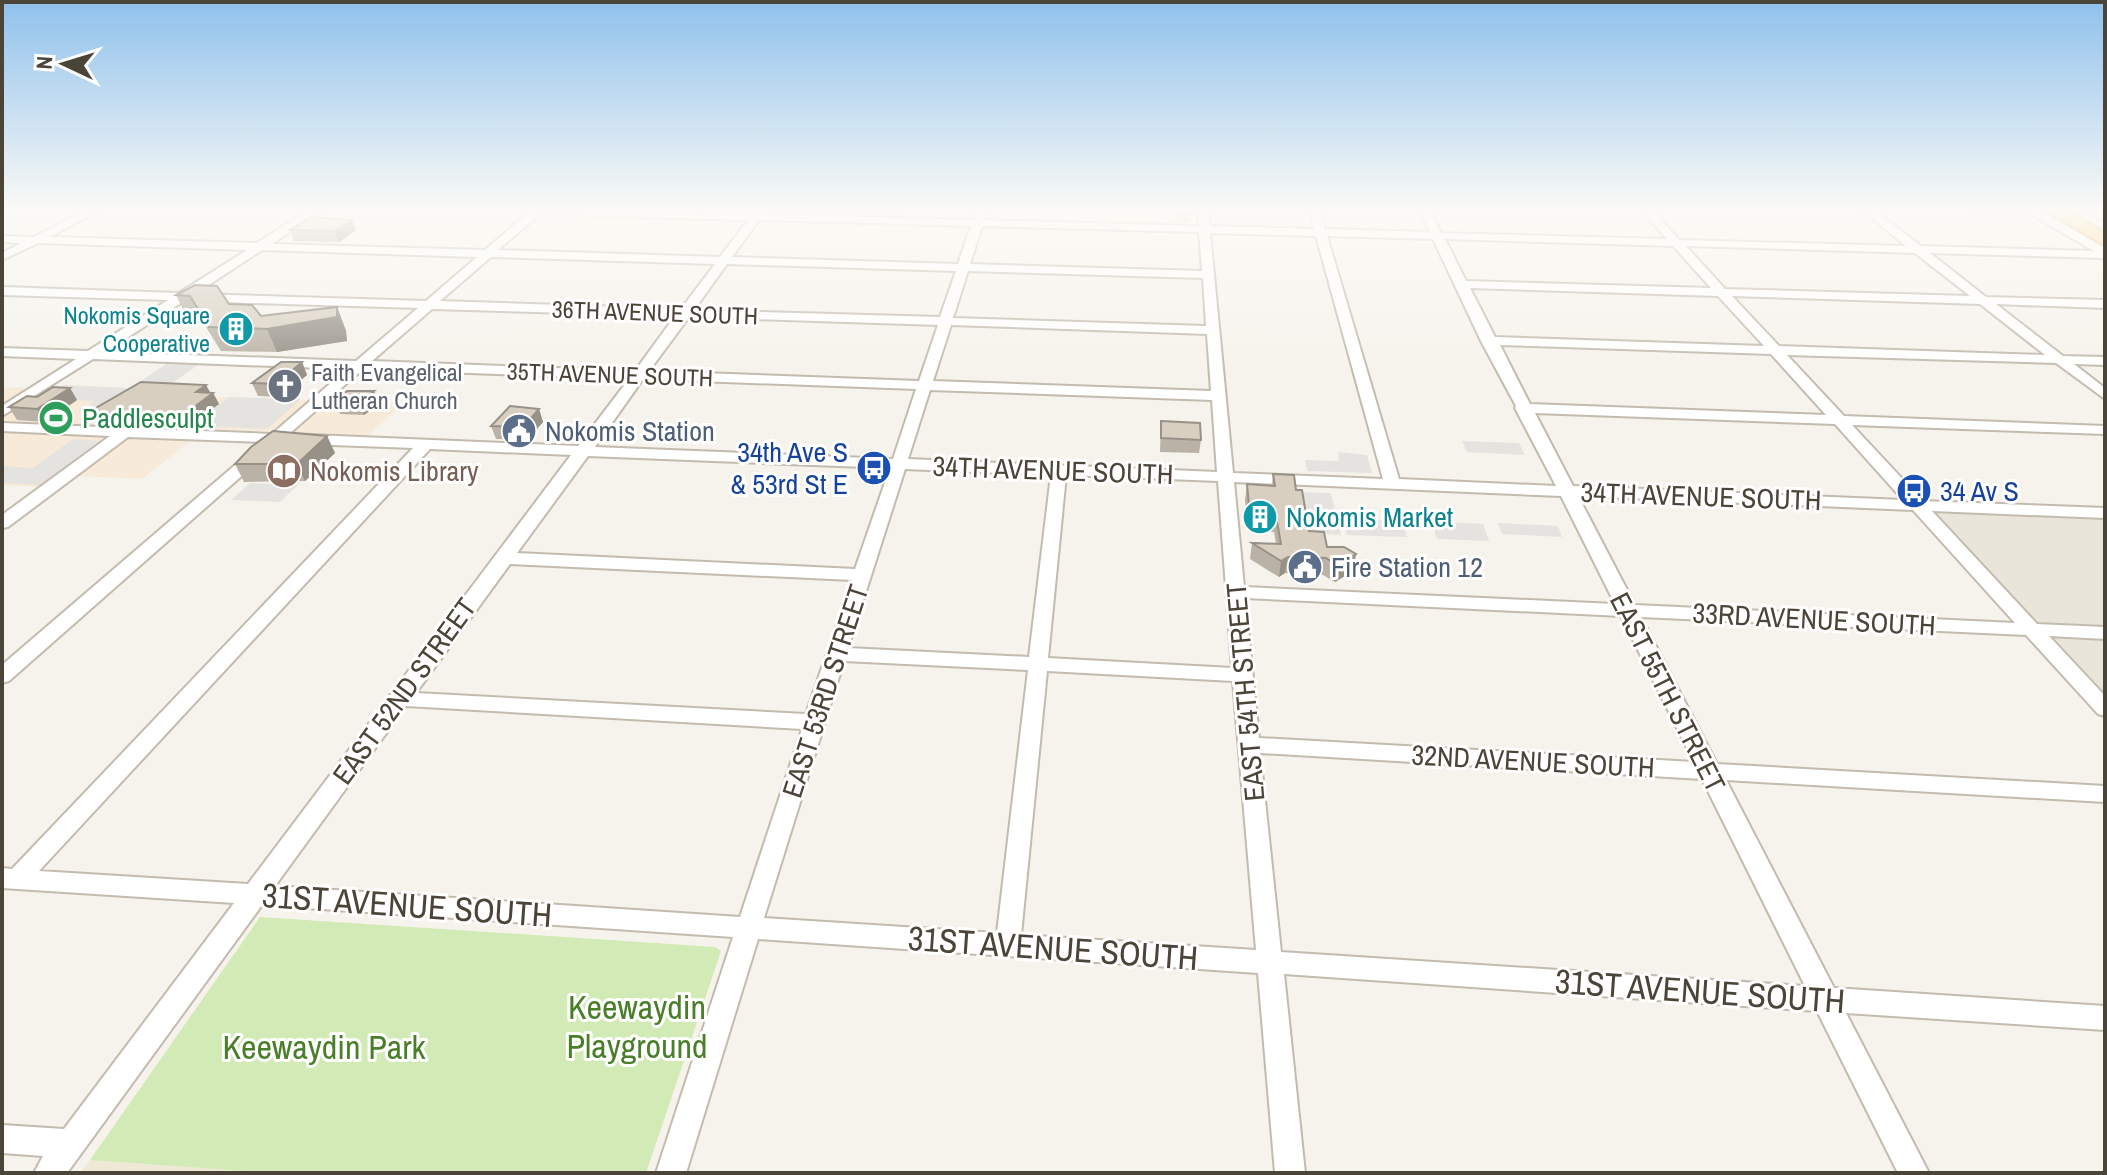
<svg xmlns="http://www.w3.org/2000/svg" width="2107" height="1175" font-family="'Archivo Narrow',sans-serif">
	<rect width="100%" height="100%" fill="#f6f3ec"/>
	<g fill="#eae5da">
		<path d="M1931 509 2105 519V626L2044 624 2031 619Z"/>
		<path d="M2055 636 2105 639V699L2052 641Z"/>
	</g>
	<path fill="#f7ead8" d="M63 385 129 388 124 393 401 405 369 435 205 429 142 479 54 475 38 487 2 485V387L55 389Z"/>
	<path fill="#efe8d6" d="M90 1160 268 1173H80Z"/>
	<path fill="#d2eab5" d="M260 917 715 947 721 951 646 1173H268L90 1160Z"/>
	<g fill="#e5e3e0">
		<path d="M144 336 200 338 183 349 127 347Z"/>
		<path d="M166 364 198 365 158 393 125 392Z"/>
		<path d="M64 385 127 388 121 393 138 394 96 423 80 422 93 413 88 412 94 407H88L95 401 60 399 28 408Z"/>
		<path d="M229 397 301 399 267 429 192 426Z"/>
		<path d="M73 439 101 441 40 485 2 483V466L33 468Z"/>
		<path d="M1462 441 1519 443 1525 455 1467 452Z"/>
		<path d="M1338 452 1367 455 1372 473 1307 471 1305 460 1339 461Z"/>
		<path d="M250 483 298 485 280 502 231 500Z"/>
		<path d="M1297 492 1331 493 1341 535 1308 533Z"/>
		<path d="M1343 518 1402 521 1407 537 1347 535Z"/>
		<path d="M1431 521 1483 524 1489 541 1437 539Z"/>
		<path d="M1498 523 1558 526 1562 537 1502 534Z"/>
	</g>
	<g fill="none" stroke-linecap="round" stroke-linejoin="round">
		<defs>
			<g id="minor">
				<path d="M86 210H100L50 237 257 243 309 210H322L272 244 485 250 528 213 521 210 753 213 755 210H766L764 214 974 220 977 210H987L984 220 1199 226 1198 210H1208L1210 226 1314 229 1309 210H1319L1325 229 1430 232 1419 210H1429L1441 233 1667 239 1641 210H1652L1679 240 1906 246 1862 210H1874L1921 246 2094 251 2032 215 1975 213 1970 210H2039L2105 248V258L1930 253 1986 297 2105 300V308L1996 304 2063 356 2105 357V365L2074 364 2105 388V399L2056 363 1787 355 1844 416 2105 426V434L1852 425 1923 501 2105 508V518L1932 511 2037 624 2105 627V639L2049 636 2105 696V716L2098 714 2026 635 1641 617 1717 764 2105 786V802L1726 780 1834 988 2105 1006V1030L1846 1013 1929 1173H1898L1817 1011 1284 974 1305 1173H1275L1258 973 758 939 686 1173H656L733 937 262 905 67 1173H34L43 1156 2 1153V1125L64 1129 234 903 2 888V868L12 869 413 448 279 443 9 681 2 683V665L262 442 128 437 8 527 2 528V515L110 436 2 431V423L272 434 347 369 93 359 2 416V406L76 359 2 356V348L88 351 168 300 2 295V287L179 293 247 250 38 243 2 260V253L21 243 2 242V236L34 237ZM540 214 748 220 720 257 498 250ZM759 220 971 226 958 264 732 257ZM982 226 1199 232 1202 271 970 264ZM1210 233 1316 236 1383 479 1233 473ZM1327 236 1433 239 1481 341 1516 406 1515 408 1556 486 1399 479ZM1445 239 1673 246 1711 288 1466 281ZM1686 246 1915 253 1970 296 1725 289ZM262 250 477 257 426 301 195 294ZM491 257 715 264 681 309 440 301ZM727 264 956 271 940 317 694 310ZM968 271 1203 278 1206 326 953 318ZM1470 288 1718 296 1764 346 1495 337ZM1732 296 1980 304 2045 355 1779 346ZM184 301 418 308 356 361 105 352ZM432 309 675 316 635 371 372 361ZM689 317 938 325 919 381 649 371ZM951 325 1207 334 1211 391 933 381ZM1500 345 1771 354 1826 415 1530 404ZM363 369 629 379 578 446 289 434ZM643 379 916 389 893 459 595 447ZM930 390 1212 400 1217 472 908 459ZM1535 413 1835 424 1903 500 1573 486ZM430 449 571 455 248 884 39 871ZM588 456 890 468 855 569 517 553ZM905 469 1051 475 1029 657 848 648ZM1066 475 1218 481 1232 668 1048 658ZM1234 482 1561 496 1615 604 1244 587ZM1578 496 1913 510 2015 623 1635 605ZM510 564 852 580 806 714 416 693ZM1245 598 1621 616 1694 762 1259 738ZM844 661 1028 670 997 933 764 918ZM1047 671 1233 681 1256 950 1021 935ZM406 706 802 729 740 917 275 886ZM1260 753 1702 779 1805 986 1281 952Z"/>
				<path d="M2084 210H2097L2105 215V222Z"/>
			</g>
			<path id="highway" d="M2045 210H2065L2105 233V245Z"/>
		</defs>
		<use href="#minor" stroke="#c2bbae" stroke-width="4"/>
		<use href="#highway" stroke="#e0a43c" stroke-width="4"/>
		<use href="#minor" fill="#fff" fill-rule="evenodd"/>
		<use href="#highway" fill="#ffcf6e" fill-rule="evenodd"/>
	</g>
	<g fill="#bab2a6">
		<path d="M1177 210H1190L1191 222 1177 221Z"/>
		<path d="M352 220 356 230 339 242 294 241 290 230Z"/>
		<path d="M217 286 229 304 261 316 337 307 346 331 347 341 277 352 221 351 201 319 187 318 176 295Z"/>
		<path d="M302 362 307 375 281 397 258 396 252 383Z"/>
		<path d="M206 385 210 393H213L219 404 189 427 96 423 89 412Z"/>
		<path d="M70 388 77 400 45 422 17 420 9 407 37 397Z"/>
		<path d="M374 391 379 404 364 415 340 414 335 401Z"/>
		<path d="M539 409 543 422 527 440 496 439 491 426Z"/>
		<path d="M1161 421 1201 440 1199 453 1160 452Z"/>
		<path d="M327 436 335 453 305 481 244 482 235 464Z"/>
		<path d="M1273 474 1296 490 1309 531 1353 571 1335 582 1323 575 1285 573 1279 577 1250 559 1252 543 1276 544 1274 532 1248 531 1245 500 1247 484 1272 485Z"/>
	</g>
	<g fill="#979187">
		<path d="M352 220 356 230 339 242 334 231Z"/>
		<path d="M337 307 346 331 347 341 277 352 267 329Z"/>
		<path d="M302 362 307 375 281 397 276 384Z"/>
		<path d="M206 385 211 394 213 393 219 404 189 427 182 416 196 392Z"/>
		<path d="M70 388 77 400 45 422 37 409Z"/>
		<path d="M374 391 379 404 364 415 359 402Z"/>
		<path d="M539 409 543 422 527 440 523 427Z"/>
		<path d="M327 436 335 453 305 481 297 464Z"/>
		<path d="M1356 554 1353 571 1335 582 1338 566Z"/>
		<path d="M1288 557 1285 573 1279 577 1281 561Z"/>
	</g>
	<g fill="#d8cfc1" stroke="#979187" stroke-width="2">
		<path d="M1177 210H1190L1191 214H1177Z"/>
		<path d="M311 217 352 220 334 231 290 230Z"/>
		<path d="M195 285 217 286 229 304 252 305 261 316 337 307V317L267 329 209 327 190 296 176 295Z"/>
		<path d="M281 362H302L276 384 252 383Z"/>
		<path d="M141 382 206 385 196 392 213 393 182 416 89 412Z"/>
		<path d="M53 387 70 388 37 409 9 407 27 396 37 397Z"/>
		<path d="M347 391H374L359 402 335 401Z"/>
		<path d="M510 406 539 409 523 427 491 426Z"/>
		<path d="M1161 421 1200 423 1201 440 1161 438Z"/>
		<path d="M273 431 327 436 297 464H235L251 447Z"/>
		<path d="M1273 474 1294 475 1296 490H1302L1309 531 1324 532 1327 547H1344L1356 554 1338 566 1326 558 1288 557 1281 561 1252 543 1281 544 1276 516 1250 515 1247 484 1275 486Z"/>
	</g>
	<linearGradient id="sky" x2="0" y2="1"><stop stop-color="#8fc1ec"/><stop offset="0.56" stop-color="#fbfaf6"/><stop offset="1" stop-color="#fbfaf6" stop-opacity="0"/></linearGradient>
	<rect width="2107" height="375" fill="url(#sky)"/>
	<defs>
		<symbol id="building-disc" viewBox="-11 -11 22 22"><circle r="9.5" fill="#0f9aa8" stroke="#fff"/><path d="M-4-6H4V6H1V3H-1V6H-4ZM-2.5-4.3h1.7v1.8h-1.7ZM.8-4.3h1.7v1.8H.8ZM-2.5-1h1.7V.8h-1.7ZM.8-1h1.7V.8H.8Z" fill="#fff"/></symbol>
		<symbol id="church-disc" viewBox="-11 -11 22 22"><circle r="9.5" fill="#6b7280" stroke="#fff"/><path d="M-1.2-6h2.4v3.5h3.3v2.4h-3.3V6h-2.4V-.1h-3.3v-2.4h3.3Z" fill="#fff"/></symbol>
		<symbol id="stadium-disc" viewBox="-11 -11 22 22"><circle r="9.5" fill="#2e9e5b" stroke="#fff"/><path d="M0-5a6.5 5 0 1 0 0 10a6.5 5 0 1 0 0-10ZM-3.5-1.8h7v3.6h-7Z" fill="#fff"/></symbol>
		<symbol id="civic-disc" viewBox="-11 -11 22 22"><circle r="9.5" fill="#5c6f8a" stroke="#fff"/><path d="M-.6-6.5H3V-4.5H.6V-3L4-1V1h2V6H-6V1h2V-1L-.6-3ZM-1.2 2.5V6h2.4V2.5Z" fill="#fff"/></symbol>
		<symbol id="bus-disc" viewBox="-11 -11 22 22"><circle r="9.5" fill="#1a4fb4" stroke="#fff"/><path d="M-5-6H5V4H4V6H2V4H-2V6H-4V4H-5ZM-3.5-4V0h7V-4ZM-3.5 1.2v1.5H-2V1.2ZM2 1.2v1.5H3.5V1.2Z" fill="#fff"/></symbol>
		<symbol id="library-disc" viewBox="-11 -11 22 22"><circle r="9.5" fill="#8d6e63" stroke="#fff"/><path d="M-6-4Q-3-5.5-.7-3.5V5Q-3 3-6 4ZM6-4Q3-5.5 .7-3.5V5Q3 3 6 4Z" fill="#fff"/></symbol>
	</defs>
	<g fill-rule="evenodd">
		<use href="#building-disc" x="216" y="309" width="40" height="40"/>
		<use href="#church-disc" x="265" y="366" width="40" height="40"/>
		<use href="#stadium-disc" x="36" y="398" width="40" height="40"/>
		<use href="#civic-disc" x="499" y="411" width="40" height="40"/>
		<use href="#bus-disc" x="854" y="448" width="40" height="40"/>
		<use href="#library-disc" x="264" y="451" width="40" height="40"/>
		<use href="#bus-disc" x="1894" y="471" width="40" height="40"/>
		<use href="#building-disc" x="1240" y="497" width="40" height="40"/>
		<use href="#civic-disc" x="1285" y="547" width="40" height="40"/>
	</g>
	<g text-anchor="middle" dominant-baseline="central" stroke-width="6" stroke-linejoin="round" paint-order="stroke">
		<g font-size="24" fill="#4b4439" stroke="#fff">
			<text transform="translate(655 312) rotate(2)">36TH AVENUE SOUTH</text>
			<text transform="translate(610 374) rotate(2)">35TH AVENUE SOUTH</text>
		</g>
		<g font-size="24" fill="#0d838f" stroke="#fff" text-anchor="end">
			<text x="210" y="315">Nokomis Square<tspan x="210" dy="28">Cooperative</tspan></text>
		</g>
		<g font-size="24" fill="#5b616d" stroke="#fff" text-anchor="start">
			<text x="311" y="372">Faith Evangelical<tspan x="311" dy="28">Lutheran Church</tspan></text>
		</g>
		<g font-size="28" fill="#27864d" stroke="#fff" text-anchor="start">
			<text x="82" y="418">Paddlesculpt</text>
		</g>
		<g font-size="28" fill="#4e5e75" stroke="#fff" text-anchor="start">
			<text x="545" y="431">Nokomis Station</text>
			<text x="1331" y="567">Fire Station 12</text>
		</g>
		<g font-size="28" fill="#164399" stroke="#fff" text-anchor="end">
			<text x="848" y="452">34th Ave S<tspan x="848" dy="32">&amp; 53rd St E</tspan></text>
			<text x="1940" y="491" text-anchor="start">34 Av S</text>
		</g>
		<g font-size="28" fill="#4b4439" stroke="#fff">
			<text transform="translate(1053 470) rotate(2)">34TH AVENUE SOUTH</text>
			<text transform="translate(1701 496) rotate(2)">34TH AVENUE SOUTH</text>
			<text transform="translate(1814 619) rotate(3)">33RD AVENUE SOUTH</text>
			<text transform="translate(404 691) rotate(-54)">EAST 52ND STREET</text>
			<text transform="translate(825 691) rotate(-72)">EAST 53RD STREET</text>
			<text transform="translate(1245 692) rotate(-95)">EAST 54TH STREET</text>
			<text transform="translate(1668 692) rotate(63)">EAST 55TH STREET</text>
			<text transform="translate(1533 761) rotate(3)">32ND AVENUE SOUTH</text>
		</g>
		<g font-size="28" fill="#785e54" stroke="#fff" text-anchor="start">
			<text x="310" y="471">Nokomis Library</text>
		</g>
		<g font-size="28" fill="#0d838f" stroke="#fff" text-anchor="start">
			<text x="1286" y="517">Nokomis Market</text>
		</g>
		<g font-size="34" fill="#4b4439" stroke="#fff">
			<text transform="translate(407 905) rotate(4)">31ST AVENUE SOUTH</text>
			<text transform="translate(1053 948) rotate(4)">31ST AVENUE SOUTH</text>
			<text transform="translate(1700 991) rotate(4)">31ST AVENUE SOUTH</text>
		</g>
		<g font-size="34" fill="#4a7f2a" stroke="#fff">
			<text x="637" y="1007">Keewaydin<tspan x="637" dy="39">Playground</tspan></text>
			<text x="324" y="1047">Keewaydin Park</text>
		</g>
	</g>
	<rect width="2107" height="1175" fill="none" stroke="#4b4439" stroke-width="8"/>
	<g transform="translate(64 64) rotate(274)" stroke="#ffffff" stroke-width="6" paint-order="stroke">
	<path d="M0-6L14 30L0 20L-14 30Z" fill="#4b4439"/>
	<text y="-12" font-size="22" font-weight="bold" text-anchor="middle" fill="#4b4439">N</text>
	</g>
</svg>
